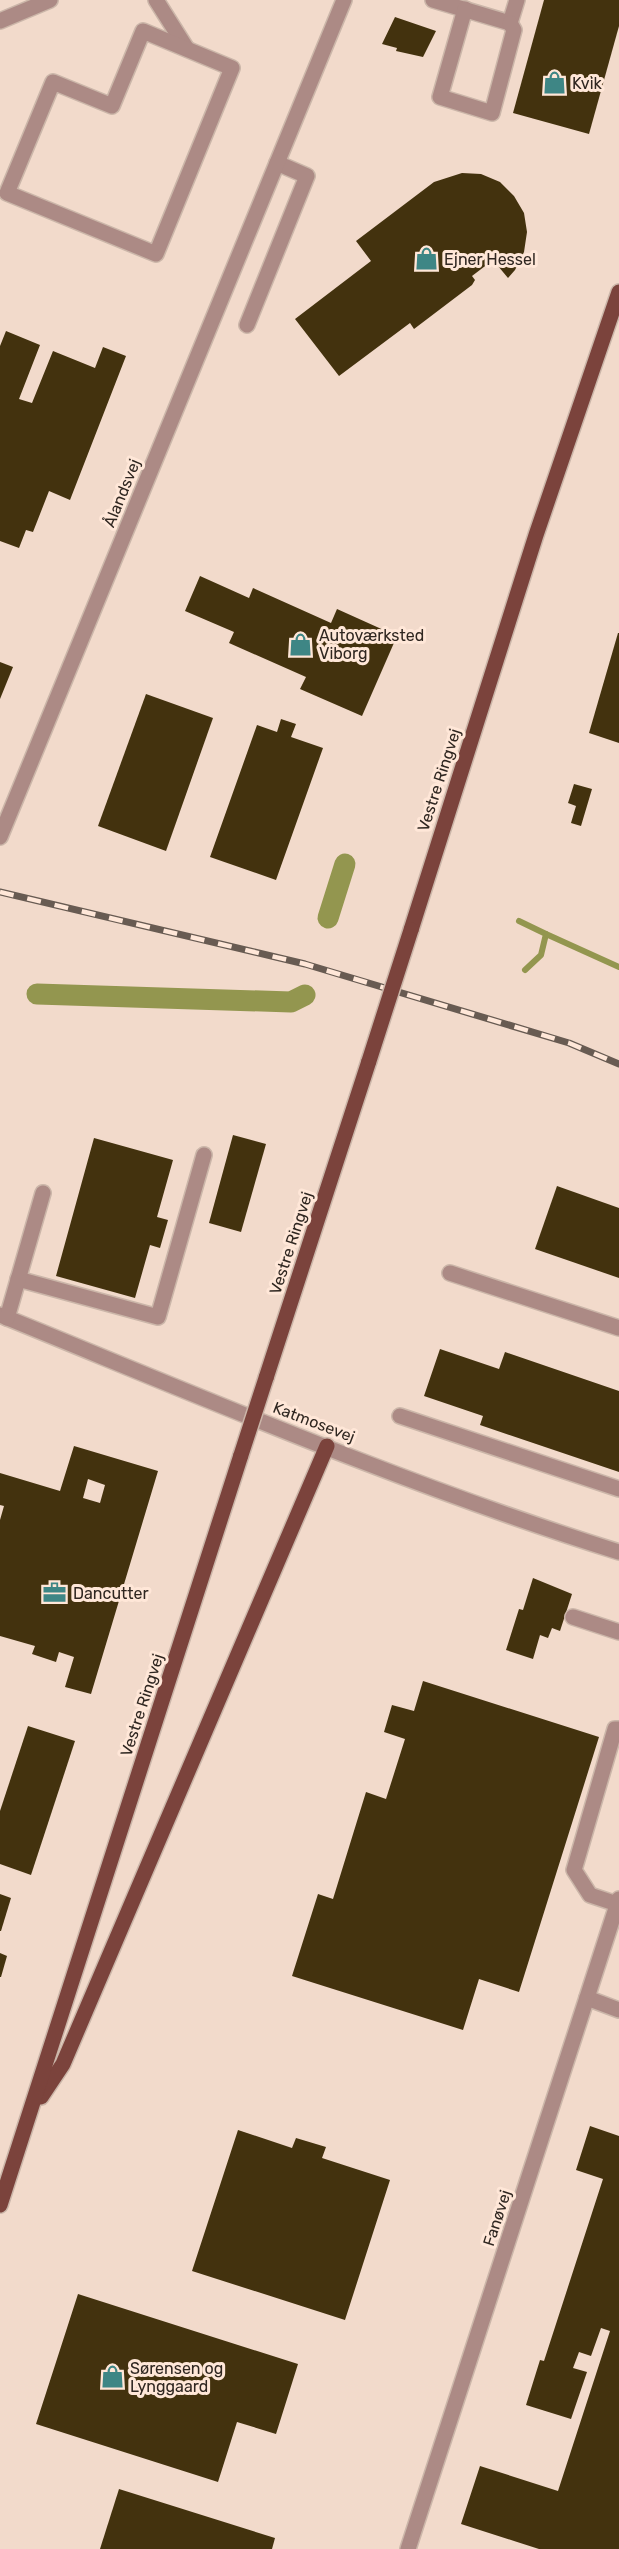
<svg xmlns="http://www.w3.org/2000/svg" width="619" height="2549" font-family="Rubik,sans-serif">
	<rect width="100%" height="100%" fill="#f2dacb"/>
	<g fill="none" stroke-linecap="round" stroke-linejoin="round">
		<g stroke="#93964f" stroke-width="6">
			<path d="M519 921 546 934 541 955 525 970"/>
			<path d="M546 934 619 967"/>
		</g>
		<g stroke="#93964f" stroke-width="21">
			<path d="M328 918 345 864"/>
			<path d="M37 994 291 1002 305 995"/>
		</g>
	</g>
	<g fill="#43320e" fill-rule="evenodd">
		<path d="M544 0H619V26L589 134 513 113Z"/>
		<path d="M395 17 436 31 423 57 396 51 397 48 382 44Z"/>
		<path d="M462 173 481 174 500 182 514 196 524 213 527 232 524 252 515 270 508 278 493 260 472 276 475 280 472 285 414 329 410 323 339 376 295 319 371 261 356 241 434 182Z"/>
		<path d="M6 331 40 345 19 399 32 403 53 351 95 368 103 347 126 356 70 500 49 491 33 532 26 530 19 548 0 541V346Z"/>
		<path d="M200 576 249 598 253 588 331 623 337 609 397 636 362 716 300 689 306 677 229 643 234 632 185 611Z"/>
		<path d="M618 633H619V743L589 733Z"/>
		<path d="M0 662 13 667 0 699Z"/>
		<path d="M146 694 213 718 166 851 98 826Z"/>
		<path d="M281 719 296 724 291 737 323 748 276 880 210 857 257 725 277 732Z"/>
		<path d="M574 784 592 789 581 826 571 823 576 806 568 803Z"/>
		<path d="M233 1135 266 1144 241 1232 209 1223Z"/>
		<path d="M94 1138 173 1160 157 1217 168 1220 160 1248 150 1245 135 1298 56 1276Z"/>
		<path d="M557 1186 619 1208V1278L535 1249Z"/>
		<path d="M440 1349 499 1369 505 1352 619 1391V1472L480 1425 483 1416 424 1396Z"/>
		<path d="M74 1446 158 1471 91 1694 65 1687 74 1657 59 1652 56 1662 32 1654 35 1646 0 1636V1520L4 1506 0 1505V1473L60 1491ZM88 1479 105 1485 100 1503 83 1498Z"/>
		<path d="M533 1578 572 1594 560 1631 552 1628 548 1638 540 1635 533 1659 506 1650 519 1609 523 1610Z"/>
		<path d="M423 1681 599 1737 519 1992 479 1979 463 2030 292 1976 318 1894 333 1899 366 1792 386 1799 405 1739 384 1732 392 1705 414 1711Z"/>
		<path d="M28 1726 75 1741 31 1875 0 1864V1811Z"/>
		<path d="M0 1894 11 1898 1 1931H0Z"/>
		<path d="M0 1953 7 1956 1 1977H0Z"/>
		<path d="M590 2126 619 2136V2549H539L461 2524 480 2466 558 2491 610 2331 601 2328 591 2356 579 2352 573 2368 587 2372 571 2419 526 2405 540 2360 544 2361 603 2179 576 2170Z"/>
		<path d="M238 2130 292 2148 296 2138 326 2147 322 2158 390 2180 345 2320 192 2271Z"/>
		<path d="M78 2294 298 2364 276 2434 237 2422 218 2482 36 2424Z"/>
		<path d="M119 2489 275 2538 272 2549H100Z"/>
	</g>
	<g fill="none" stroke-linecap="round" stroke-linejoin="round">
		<defs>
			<g id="minor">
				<path d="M156 0 187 49"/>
				<path d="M433 0 510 23 517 0"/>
				<path d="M465 9 440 97 492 113 514 30 510 23"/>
				<path d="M0 21 50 0"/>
				<path d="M143 31 232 68 156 254 7 193 53 82 112 106Z"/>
				<path d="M247 325 307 176 277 163"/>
				<path d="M0 837 344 0"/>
				<path d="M450 1273 619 1328"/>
				<path d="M18 1279 158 1317 204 1155"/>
				<path d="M0 1315C204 1398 408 1486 619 1552"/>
				<path d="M7 1318 43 1193"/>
				<path d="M400 1416 619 1489"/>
				<path d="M573 1617 619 1632"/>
				<path d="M617 1904 590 1895 574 1870 615 1729H619"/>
				<path d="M587 1998 619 2010"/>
				<path d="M408 2549 619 1899"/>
			</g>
			<g id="major">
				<path d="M411 930 536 535 619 292"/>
				<path d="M266 1378 369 1061"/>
				<path d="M41 2097 63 2064 327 1446"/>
				<path d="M0 2205 241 1455"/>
			</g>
		</defs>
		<use href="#minor" stroke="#cbb6a9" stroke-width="18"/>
		<use href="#major" stroke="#cbb6a9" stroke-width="18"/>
		<use href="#minor" stroke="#ac8a85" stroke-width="15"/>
		<use href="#major" stroke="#7b433c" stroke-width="15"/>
		<defs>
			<path id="rail" d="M0 892 305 964 569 1043 619 1064"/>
		</defs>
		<use href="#rail" stroke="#685b52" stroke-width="7"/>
		<use href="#rail" stroke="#ffe7d8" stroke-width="4.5" stroke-dasharray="14" stroke-linecap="butt"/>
		<defs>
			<g id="major-bridge">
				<path d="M369 1061 411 930"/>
				<path d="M241 1455 266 1378"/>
			</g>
		</defs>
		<use href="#major-bridge" stroke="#cbb6a9" stroke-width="18" stroke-linecap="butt"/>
		<use href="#major-bridge" stroke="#7b433c" stroke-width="15"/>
	</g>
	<defs>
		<symbol id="shop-bare" viewBox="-9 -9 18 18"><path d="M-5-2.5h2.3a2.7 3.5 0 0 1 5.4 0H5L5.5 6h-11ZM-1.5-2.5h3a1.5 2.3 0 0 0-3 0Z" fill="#3e8685" stroke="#ffe7d8" stroke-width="2.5" paint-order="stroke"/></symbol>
		<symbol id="office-bare" viewBox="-9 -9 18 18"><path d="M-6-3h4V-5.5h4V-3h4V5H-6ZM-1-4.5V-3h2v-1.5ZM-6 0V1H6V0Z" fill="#3e8685" stroke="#ffe7d8" stroke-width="2.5" paint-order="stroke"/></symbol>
	</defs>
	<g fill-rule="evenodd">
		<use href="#shop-bare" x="538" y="66" width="33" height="33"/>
		<use href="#shop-bare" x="410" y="242" width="33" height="33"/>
		<use href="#shop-bare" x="284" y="628" width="33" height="33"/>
		<use href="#office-bare" x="38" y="1576" width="33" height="33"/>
		<use href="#shop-bare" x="96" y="2360" width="33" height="33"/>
	</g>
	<g text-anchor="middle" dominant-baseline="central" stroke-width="6" stroke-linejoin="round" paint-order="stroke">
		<g font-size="16" fill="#2f2620" stroke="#ffe7d8" text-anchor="start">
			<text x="572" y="83">Kvik</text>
			<text x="444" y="259">Ejner Hessel</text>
			<text x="319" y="635">Autoværksted<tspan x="319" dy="18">Viborg</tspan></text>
			<text x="73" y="1593">Dancutter</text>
			<text x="130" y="2368">Sørensen og<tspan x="130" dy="18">Lynggaard</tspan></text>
		</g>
		<g font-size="16" fill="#2f2620" stroke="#ffe7d8">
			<text transform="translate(122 493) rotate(-68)">Ålandsvej</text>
			<text transform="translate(439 780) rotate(-72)">Vestre Ringvej</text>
			<text transform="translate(291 1243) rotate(-72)">Vestre Ringvej</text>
			<text transform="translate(314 1422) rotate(21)">Katmosevej</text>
			<text transform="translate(142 1705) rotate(-72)">Vestre Ringvej</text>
			<text transform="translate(497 2218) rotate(-72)">Fanøvej</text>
		</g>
	</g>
</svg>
